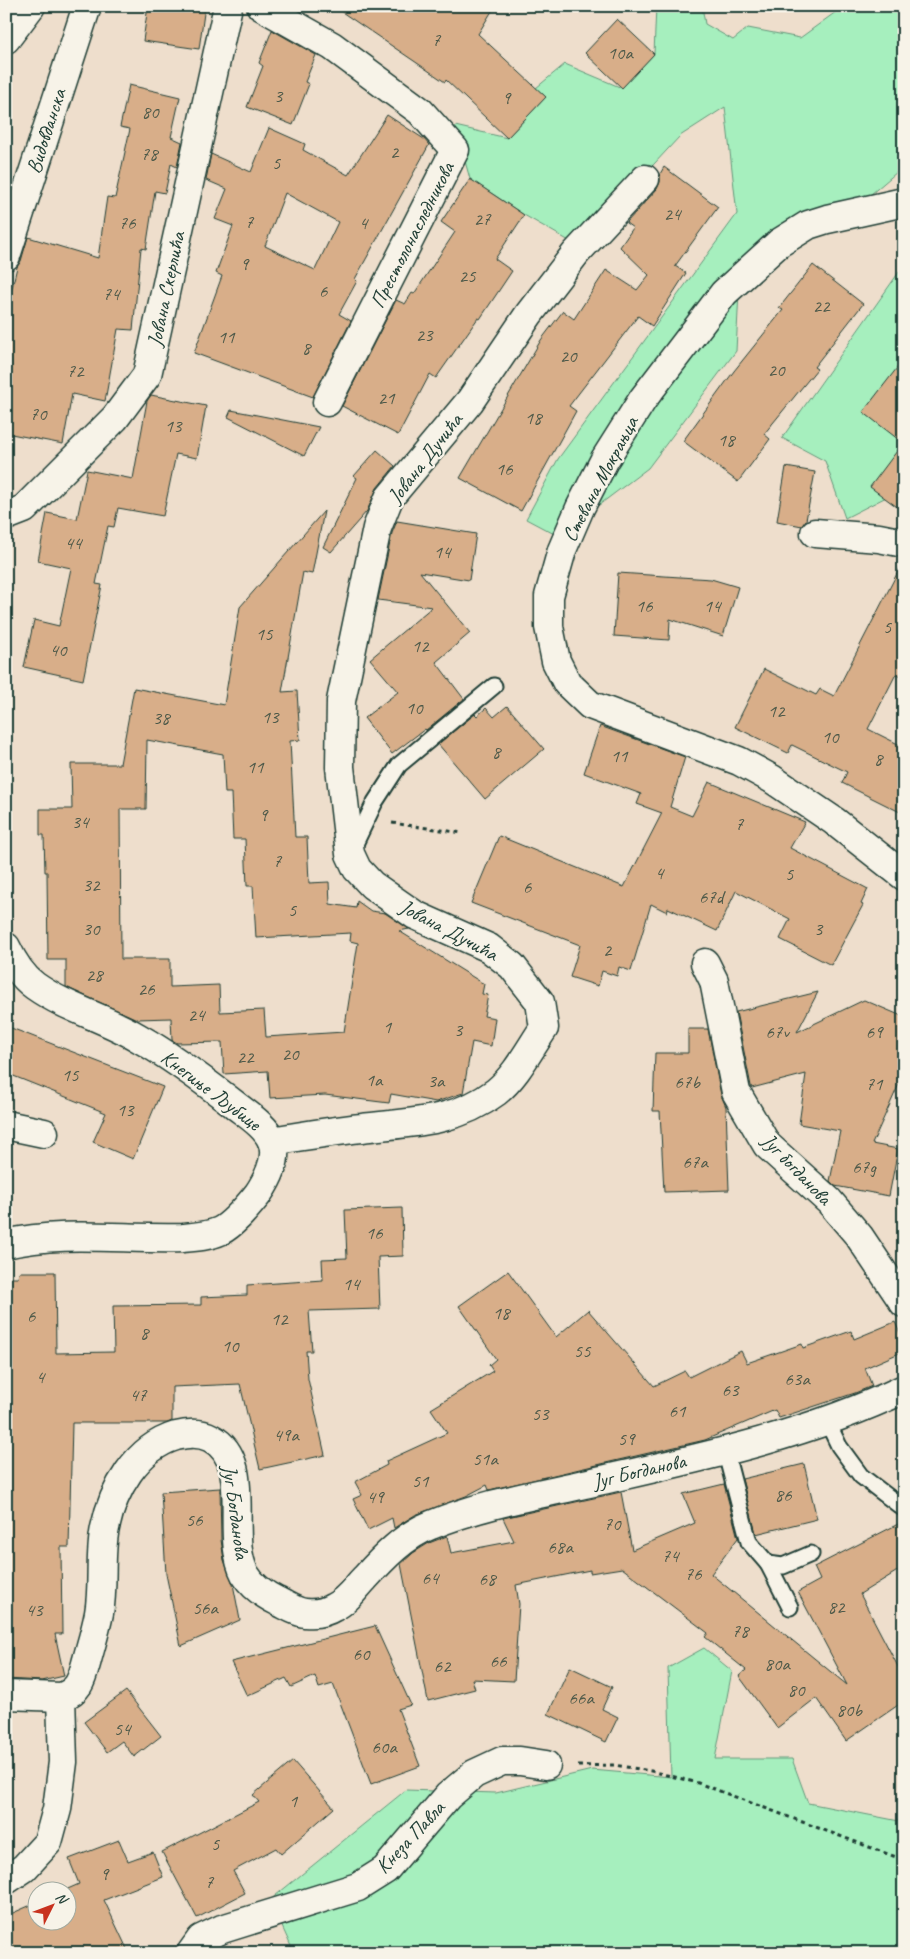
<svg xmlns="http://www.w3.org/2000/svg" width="910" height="1959" font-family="Caveat,sans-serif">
	<rect width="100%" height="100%" fill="#eedecc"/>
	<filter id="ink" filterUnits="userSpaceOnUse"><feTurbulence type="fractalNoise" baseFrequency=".02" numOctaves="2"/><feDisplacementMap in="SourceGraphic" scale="10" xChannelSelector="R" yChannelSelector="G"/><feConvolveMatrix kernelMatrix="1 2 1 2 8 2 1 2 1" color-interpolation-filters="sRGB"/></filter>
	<g filter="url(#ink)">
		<g fill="#a6efbe" stroke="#629679">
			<path d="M656 6H702L705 24 733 40 748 28 800 38 844 6H904V166L857 206 740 272 736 351 648 468 558 536 526 519 558 459 737 214 725 107 680 136 578 246 524 215 470 179 455 126 507 138 546 97 536 88 565 64 622 88 654 54Z"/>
			<path d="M904 265V488L845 518 825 461 782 438Z"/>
			<path d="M704 1648 732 1671 715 1759H792L808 1803 904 1822V1953H294L270 1900 406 1790 496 1793 592 1770 671 1777 668 1668Z"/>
		</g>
		<g fill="#d8ae89" stroke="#1f3d34" fill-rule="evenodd">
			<path d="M148 6H205L199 49 143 41Z"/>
			<path d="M333 6H495L478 34 546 97 507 138 446 80 445 82Z"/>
			<path d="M617 19 654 54 622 88 585 53Z"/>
			<path d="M272 30 316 55 305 82 309 84 293 125 247 107 263 66 259 63Z"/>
			<path d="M129 85 180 97 171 137 182 142 177 167 171 164 165 193 155 191 146 249 141 248 133 330 118 329 105 401 72 394 63 444 6 433V313L17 267 21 261 28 237 98 258 107 197 115 198 130 129 120 127Z"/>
			<path d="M387 115 424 139 429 145 355 279 357 281 339 314 351 321 313 397 194 353 222 276 216 273 233 226 215 219 227 189 206 180 211 154 251 172 269 128 305 144 303 150 348 175ZM285 193 338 222 315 270 265 246Z"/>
			<path d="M664 167 718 207 675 266 686 273 652 326 638 316 569 406 576 411 521 511 460 478 541 340 563 311 574 319 606 270 637 290 649 275 620 247 633 228 626 223 657 189 660 182V174Z"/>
			<path d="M470 179 524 215 495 259 512 271 480 319 478 318 436 378 430 374 398 435 342 406 396 300 405 304 412 293 414 294 455 232 441 222Z"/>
			<path d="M813 265 863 304 814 367 817 369 764 434 770 439 738 482 683 441 734 371 783 310 779 308Z"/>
			<path d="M904 359V512L870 487 903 443 863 412Z"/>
			<path d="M151 395 206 406 197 458 176 454 163 516 118 508 114 527 108 526 96 584 102 585 83 680 24 667 34 620 59 626 71 568 38 561 47 513 77 519 87 470 133 479 147 401Z"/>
			<path d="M231 410 319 427 304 456 228 417Z"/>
			<path d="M377 450 395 466 377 488 367 511 331 552 323 547 357 478 354 476Z"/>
			<path d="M786 467 815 472 806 520 802 526 777 521Z"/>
			<path d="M324 511 312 574 303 572 282 692 297 691 300 740 290 741 295 837H307L309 883 329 882 330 904 356 908 357 901 371 911 385 913 409 929 399 931 484 984 482 994 488 995 484 1016 495 1018 491 1046 472 1042 463 1093 436 1102 391 1094 389 1103 325 1095 270 1098 268 1071 224 1074 222 1042 177 1043 172 1040 171 1018 137 1019 79 993 66 987V960H48L47 872H45L44 835H40V809H72L71 764H120L134 688 224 705 240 607ZM147 740 223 754 225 793H231L233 839H245L247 886H253L256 938 351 933 350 941 358 943 344 1032 266 1037 264 1010 220 1012 219 985 170 987V959H121L120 809H146Z"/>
			<path d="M397 521 476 534 469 580 420 572 470 633 436 662 464 699 426 730 425 729 392 754 364 718 398 692 370 659 432 607 378 600 392 533Z"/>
			<path d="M904 560V678L896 674 868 729 904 747V814L842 783 847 772 792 745 788 753 735 727 764 669 816 695 820 689 834 696Z"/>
			<path d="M618 573 711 579 738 587 723 636 670 619 669 640 614 636Z"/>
			<path d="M507 706 544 749 485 799 438 744 475 714 477 716 486 708 494 717Z"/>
			<path d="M600 726 685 757 670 807 692 816 709 782 805 822 790 848 868 889 861 904 863 905 831 965 780 939 790 919 736 891 717 931 668 908 667 912 651 904 631 971 619 967 617 976 602 971 598 986 570 977 580 945 471 903 499 836 624 887 662 813 637 804 641 794 584 773Z"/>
			<path d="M818 992 797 1032 864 1000 904 1017V1073L872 1144 898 1149 889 1196 835 1186 830 1181 840 1131 799 1124 806 1074 752 1088 751 1086 736 1012Z"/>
			<path d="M6 1026 163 1087 133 1159 93 1142 106 1113 6 1073Z"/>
			<path d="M688 1029H708L721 1095 726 1107 729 1190 664 1192 660 1111H653L655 1053H688Z"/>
			<path d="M402 1208 403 1256 378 1257 380 1309 309 1311 312 1351H306L308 1379 325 1455 260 1469 240 1384 172 1387V1421L167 1423H72L69 1547H61L62 1634H55L64 1676 42 1681 6 1679V1278H18L19 1272H55L56 1353 114 1352 113 1306 201 1305V1297L247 1295V1285L323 1280 322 1259 347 1258 345 1210Z"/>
			<path d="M508 1271 556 1337 588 1310 654 1386 685 1371 689 1377 741 1351 747 1363 802 1344 803 1348 851 1331 854 1339 895 1322 904 1342V1351L865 1368 872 1386 855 1393 779 1418 775 1410 705 1440 489 1490 487 1485 466 1496 415 1515 394 1528 392 1518 368 1530 353 1499 362 1495 355 1482 387 1465 386 1461 447 1433 431 1409 493 1371 489 1365 496 1359 459 1306Z"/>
			<path d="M804 1464 817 1519 756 1534 742 1479Z"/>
			<path d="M724 1484 738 1538 711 1574 847 1685 798 1592 820 1580 814 1567 904 1521V1567L860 1594 904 1678V1701L846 1741 816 1698 777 1728 739 1676 746 1670 705 1637 708 1633 622 1568 590 1573V1570L516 1585 519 1604 514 1681 472 1679 475 1689 428 1701 401 1564 413 1553 429 1543 447 1536 451 1553 514 1541 503 1518 621 1492 632 1550 695 1523 683 1494Z"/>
			<path d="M220 1488 221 1540 224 1560 233 1584 240 1620 181 1646 166 1574 161 1492Z"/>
			<path d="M375 1626 411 1705 398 1709 420 1766 371 1784 333 1684 319 1688 315 1676 291 1687 286 1678 247 1696 231 1662Z"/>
			<path d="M570 1667 612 1687 602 1709 618 1717 606 1742 548 1714Z"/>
			<path d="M126 1691 161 1736 134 1757 122 1741 107 1752 84 1722Z"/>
			<path d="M293 1761 334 1808 281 1854 276 1848 233 1871 245 1893 197 1918 162 1852 259 1802 253 1795Z"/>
			<path d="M119 1840 128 1861 153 1852 163 1877 104 1900 129 1953H6V1916L38 1902V1922H68V1892H61L79 1884 69 1859Z"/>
		</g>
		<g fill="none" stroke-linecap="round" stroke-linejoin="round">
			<defs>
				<g id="service">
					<path d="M353 848 375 802 399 765 494 686"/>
					<path d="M827 1421 839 1446 861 1476 904 1509"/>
					<path d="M725 1450 749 1542 768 1564 783 1566 811 1554"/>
					<path d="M768 1564 790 1607"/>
				</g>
				<g id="minor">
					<path d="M261 6 332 46 420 111 455 150 327 402"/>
					<path d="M6 39 31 6"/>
					<path d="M904 202 827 219 808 225 779 243 724 293 643 399 605 459 580 508 562 550 549 596V627L556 661 567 683 590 705 739 761 772 779 834 821 904 876"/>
					<path d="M6 256 87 6"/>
					<path d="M6 516 24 509 115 418 147 375 228 6"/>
					<path d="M815 533 879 538 904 543"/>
					<path d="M6 947C13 962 21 976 35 986 66 1008 105 1018 137 1037 171 1056 203 1080 234 1104 246 1114 265 1125 272 1141 279 1159 268 1179 258 1194 248 1206 234 1224 220 1231 209 1236 195 1237 183 1238 125 1240 63 1230 6 1244"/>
					<path d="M705 963 714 981 736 1092 767 1145 829 1201 859 1236 904 1303"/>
					<path d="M6 1125 44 1133"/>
					<path d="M272 1141C302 1136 332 1131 362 1128 411 1122 455 1123 496 1092 516 1076 529 1050 544 1028L540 1002 512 966 489 948 415 915 372 885 357 869 350 854 340 767 341 701 377 528 389 498 470 401 529 314 576 253 645 179"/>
					<path d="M6 1695 61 1697C80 1691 82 1678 87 1660 91 1645 96 1629 99 1613 104 1585 99 1556 105 1528 113 1490 136 1448 176 1436 188 1433 200 1432 211 1438 255 1461 224 1535 245 1574 252 1586 265 1595 277 1601 286 1605 296 1612 305 1613 315 1614 326 1612 334 1607 347 1601 356 1587 365 1578 383 1558 405 1535 431 1525 482 1504 536 1495 589 1483 695 1459 806 1436 904 1389"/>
					<path d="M6 1880 24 1868 48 1842 57 1809 63 1762 61 1697"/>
					<path d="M191 1953 201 1939 222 1929 358 1887 385 1870 448 1796 474 1774 502 1761H520L546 1765"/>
				</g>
			</defs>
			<use href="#service" stroke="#1f3d34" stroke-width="19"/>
			<use href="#minor" stroke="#1f3d34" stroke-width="31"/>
			<g stroke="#1f3d34" stroke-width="3" stroke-dasharray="4 4" stroke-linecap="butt">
				<path d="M392 823 463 833"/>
				<path d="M578 1766 614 1765 651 1771 698 1783 904 1860"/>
			</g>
			<use href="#service" stroke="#f7f3e8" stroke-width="15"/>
			<use href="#minor" stroke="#f7f3e8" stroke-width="28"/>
		</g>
	</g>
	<g text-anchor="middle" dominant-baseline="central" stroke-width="4.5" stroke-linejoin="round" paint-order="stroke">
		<g font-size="19" fill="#4d5949">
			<text x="436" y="40">7</text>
			<text x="620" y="53">10a</text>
			<text x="278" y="96">3</text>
			<text x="506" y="98">9</text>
			<text x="150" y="112">80</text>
			<text x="394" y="152">2</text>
			<text x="149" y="154">78</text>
			<text x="276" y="163">5</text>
			<text x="672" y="214">24</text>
			<text x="482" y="219">27</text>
			<text x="249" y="222">7</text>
			<text x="127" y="223">76</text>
			<text x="363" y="223">4</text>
			<text x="244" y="264">9</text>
			<text x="467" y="276">25</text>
			<text x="323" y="291">6</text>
			<text x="111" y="294">74</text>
			<text x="821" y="306">22</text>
			<text x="424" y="335">23</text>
			<text x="226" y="337">11</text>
			<text x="306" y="348">8</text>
			<text x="568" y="356">20</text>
			<text x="776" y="370">20</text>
			<text x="75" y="371">72</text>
			<text x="386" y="398">21</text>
			<text x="38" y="414">70</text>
			<text x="533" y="418">18</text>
			<text x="173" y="426">13</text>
			<text x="726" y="440">18</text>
			<text x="504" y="469">16</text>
			<text x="73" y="543">44</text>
			<text x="442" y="552">14</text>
			<text x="644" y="606">16</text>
			<text x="712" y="606">14</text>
			<text x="887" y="627">5</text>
			<text x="264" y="634">15</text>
			<text x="420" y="646">12</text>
			<text x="58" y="650">40</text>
			<text x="414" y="708">10</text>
			<text x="776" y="711">12</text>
			<text x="270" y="717">13</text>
			<text x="161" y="718">38</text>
			<text x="830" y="737">10</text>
			<text x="496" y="752">8</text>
			<text x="619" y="756">11</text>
			<text x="878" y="759">8</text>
			<text x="255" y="767">11</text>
			<text x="263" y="815">9</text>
			<text x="80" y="822">34</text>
			<text x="739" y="824">7</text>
			<text x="277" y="861">7</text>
			<text x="659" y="873">4</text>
			<text x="789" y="874">5</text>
			<text x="91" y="885">32</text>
			<text x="527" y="887">6</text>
			<text x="711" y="897">67d</text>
			<text x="292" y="910">5</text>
			<text x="91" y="929">30</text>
			<text x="818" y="929">3</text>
			<text x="607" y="950">2</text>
			<text x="94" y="975">28</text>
			<text x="146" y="989">26</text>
			<text x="196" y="1015">24</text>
			<text x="387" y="1027">1</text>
			<text x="458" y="1030">3</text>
			<text x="777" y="1032">67v</text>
			<text x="874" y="1032">69</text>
			<text x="290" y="1054">20</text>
			<text x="245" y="1057">22</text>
			<text x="70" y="1075">15</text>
			<text x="374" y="1080">1a</text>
			<text x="436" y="1081">3a</text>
			<text x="687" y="1082">67b</text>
			<text x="874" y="1084">71</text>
			<text x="125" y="1110">13</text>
			<text x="695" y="1162">67a</text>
			<text x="864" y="1167">67g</text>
			<text x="374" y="1233">16</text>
			<text x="351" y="1284">14</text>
			<text x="501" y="1313">18</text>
			<text x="31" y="1316">6</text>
			<text x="279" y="1319">12</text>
			<text x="144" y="1333">8</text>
			<text x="230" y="1346">10</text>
			<text x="582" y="1351">55</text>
			<text x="40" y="1377">4</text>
			<text x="797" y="1379">63a</text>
			<text x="730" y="1390">63</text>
			<text x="138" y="1395">47</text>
			<text x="677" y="1411">61</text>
			<text x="540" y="1414">53</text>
			<text x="286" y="1435">49a</text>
			<text x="626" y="1439">59</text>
			<text x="485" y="1459">51a</text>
			<text x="420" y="1481">51</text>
			<text x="783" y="1495">86</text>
			<text x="375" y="1497">49</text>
			<text x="194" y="1520">56</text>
			<text x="612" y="1524">70</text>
			<text x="560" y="1547">68a</text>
			<text x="670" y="1556">74</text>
			<text x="693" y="1574">76</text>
			<text x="430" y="1578">64</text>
			<text x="487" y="1579">68</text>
			<text x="836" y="1607">82</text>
			<text x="205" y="1608">56a</text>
			<text x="34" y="1610">43</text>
			<text x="740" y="1631">78</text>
			<text x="361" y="1654">60</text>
			<text x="498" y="1661">66</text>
			<text x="777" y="1664">80a</text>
			<text x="442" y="1666">62</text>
			<text x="796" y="1690">80</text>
			<text x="581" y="1698">66a</text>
			<text x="849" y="1710">80b</text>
			<text x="122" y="1729">54</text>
			<text x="384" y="1747">60a</text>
			<text x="293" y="1801">1</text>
			<text x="215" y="1844">5</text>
			<text x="104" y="1874">9</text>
			<text x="209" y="1882">7</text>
		</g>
		<g font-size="21" fill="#1f3d34" stroke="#f7f3e8">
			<text transform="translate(46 131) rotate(-72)">Видовданска</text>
			<text transform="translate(412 235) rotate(-63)">Престолонаследникова</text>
			<text transform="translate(166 289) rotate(-78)">Јована Скерлића</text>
			<text transform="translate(425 458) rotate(-52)">Јована Дучића</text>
			<text transform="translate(600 479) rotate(-62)">Стевана Мокрањца</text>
			<text transform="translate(449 930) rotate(28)">Јована Дучића</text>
			<text transform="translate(211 1090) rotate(37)">Кнегиње Љубице</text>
			<text transform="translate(797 1169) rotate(46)">Југ богданова</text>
			<text transform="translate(639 1471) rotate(-13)">Југ Богданова</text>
			<text transform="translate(236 1512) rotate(82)">Југ Богданова</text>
			<text transform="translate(410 1837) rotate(-47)">Кнеза Павла</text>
		</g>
	</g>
	<rect width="910" height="1959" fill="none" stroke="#f7f3e8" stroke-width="25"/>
	<rect x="12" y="12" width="885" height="1934" fill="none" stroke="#1f3d34" stroke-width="2" filter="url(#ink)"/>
	<g transform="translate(52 1906) rotate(48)"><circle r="24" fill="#f7f3e8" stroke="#a1aaa0"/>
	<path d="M0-4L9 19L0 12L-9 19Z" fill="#c8321e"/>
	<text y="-8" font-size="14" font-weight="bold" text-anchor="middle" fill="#1f3d34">N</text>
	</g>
</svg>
